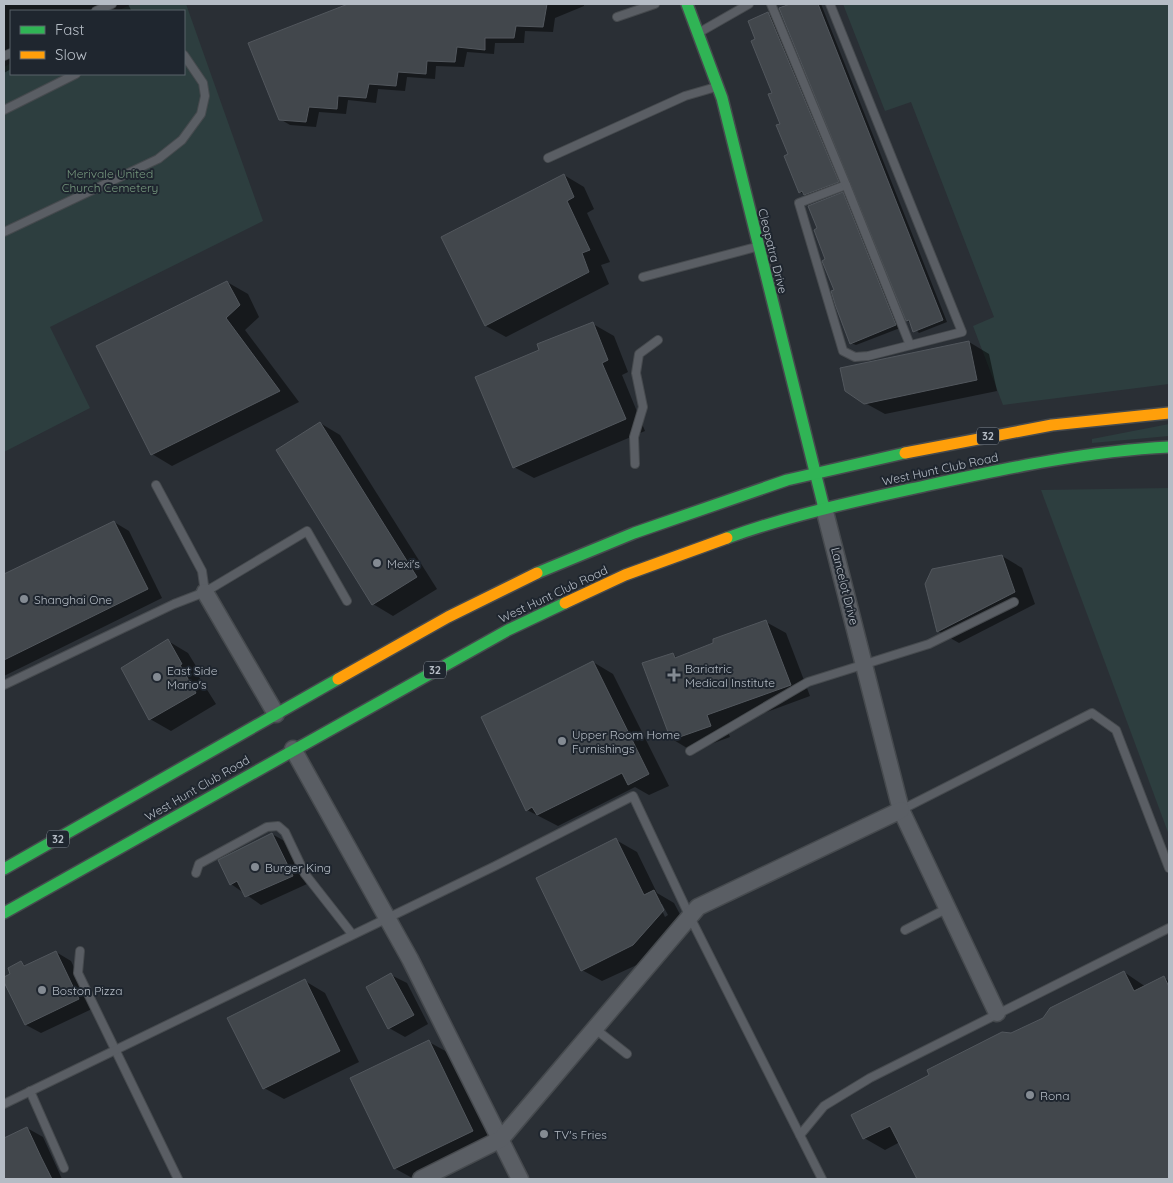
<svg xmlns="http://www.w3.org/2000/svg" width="1173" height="1183" font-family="Quicksand,sans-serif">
	<rect width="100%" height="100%" fill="#2a2f35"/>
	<g fill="#2d3e3f">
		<path d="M132 4H186L263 221 50 327 90 408 4 452V67L11 63V74H184V11H117Z"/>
		<path d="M843 4H1169V384L1003 405 973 326 994 317 911 102 885 111Z"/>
		<path d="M1169 424V436L1092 443V439Z"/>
		<path d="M1169 488V835L1041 490Z"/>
	</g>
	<g fill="#0007" fill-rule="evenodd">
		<path d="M4 4H128L131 10 11 11V69L4 73Z"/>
		<path d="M351 4H584V6L555 18 553 32 525 31 524 43H495L494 54 467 52 464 67 436 66 435 79 407 77 405 91 378 89 376 103 348 100 346 114 319 112 316 127 290 125 280 119 250 44Z"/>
		<path d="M784 4H821L947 322 919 333 907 320Z"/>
		<path d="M768 14 773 16 842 184 809 197 800 192 757 40Z"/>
		<path d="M564 175 584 187 594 209 587 213 610 262 601 265 609 284 506 337 486 326Z"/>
		<path d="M843 194 847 196 900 328 856 345 851 343 827 260Z"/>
		<path d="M227 282 248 294 259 317 245 330 299 402 172 466 152 454Z"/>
		<path d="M593 324 614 336 628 372 622 375 645 431 534 478 514 467 541 351Z"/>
		<path d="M969 342 989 354 997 391 885 414 865 403Z"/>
		<path d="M320 423 340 435 437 589 393 616 373 604Z"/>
		<path d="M114 522 129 531 162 598 4 676V576Z"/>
		<path d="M1002 556 1022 568 1035 604 959 643 938 631Z"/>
		<path d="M766 622 786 633 810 696 726 727 730 737 692 751 672 739 673 655 678 658Z"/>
		<path d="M168 641 188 653 202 676 199 677 216 704 171 731 150 719Z"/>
		<path d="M593 662 613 674 669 786 649 795 635 787 558 826 527 810Z"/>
		<path d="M272 834 288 843 307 884 261 905 231 884Z"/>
		<path d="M616 840 637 852 657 893 674 903 684 922 654 957 602 981 582 970ZM659 904H662L668 915 665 917Z"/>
		<path d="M56 952 71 961 94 1008 41 1033 26 1025 4 978 12 974 21 963 27 966Z"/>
		<path d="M1124 972 1146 987 1164 978 1169 981V1179H918L900 1142 885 1150 864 1138 1011 1034 1044 1019Z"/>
		<path d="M391 975 407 983 428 1024 405 1037 389 1028Z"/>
		<path d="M305 981 325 993 359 1062 284 1099 264 1088Z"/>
		<path d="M429 1042 449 1053 492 1142 414 1179 394 1168Z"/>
		<path d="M27 1128 43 1137 62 1179H4V1139Z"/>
	</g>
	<g fill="#42474c" stroke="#52575d">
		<path d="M348 4H547L543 27 516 26 514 38H485V50L457 47 455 62 427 61 426 74 398 72 396 86 369 84 366 98 338 96 337 109 309 107 306 122 279 120 248 43Z"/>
		<path d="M790 4H818L943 320 913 332 909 320 906 321 779 8Z"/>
		<path d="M768 12 839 182 804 195 802 191 799 193 784 156 788 154 776 125 780 124 768 94 772 93 751 41 755 39 748 21Z"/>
		<path d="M564 174 574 197 567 201 590 250 582 253 589 272 485 326 441 237Z"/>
		<path d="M843 192 896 325 850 344 836 307 831 291 834 290 822 261 825 259 814 230 817 228 808 206Z"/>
		<path d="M227 281 240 305 226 318 280 391 151 455 96 346Z"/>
		<path d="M593 322 608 360 602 363 626 419 513 468 475 377 539 350 537 344Z"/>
		<path d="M969 341 977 380 864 404 845 391 840 368Z"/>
		<path d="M320 422 417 577 372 605 276 450Z"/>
		<path d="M114 521 148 589 4 660V574Z"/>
		<path d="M1002 555 1015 592 937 632 925 584 932 569Z"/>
		<path d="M766 620 791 685 707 715 711 726 671 740 642 663 673 653 675 658 713 643V639Z"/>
		<path d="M168 639 182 664 180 665 196 693 149 720 121 668Z"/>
		<path d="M593 661 649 774 628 785 622 773 537 815 532 807 526 811 481 717Z"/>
		<path d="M272 833 293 876 245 897 237 881 230 885 218 860Z"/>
		<path d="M616 838 644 895 654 890 664 910 633 945 581 971 536 878Z"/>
		<path d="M56 951 79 999 25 1025 4 982V977L10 974 8 968 21 961 24 966Z"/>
		<path d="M1124 971 1134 991 1164 976 1169 987V1179H917L890 1126 863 1139 851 1115 929 1075 927 1070 1002 1032 1011 1033 1043 1018 1050 1008Z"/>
		<path d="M391 973 414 1015 388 1029 366 987Z"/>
		<path d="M305 979 340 1051 263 1089 227 1018Z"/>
		<path d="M429 1040 473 1131 394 1169 350 1078Z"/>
		<path d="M27 1127 41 1157 52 1179H4V1138Z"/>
	</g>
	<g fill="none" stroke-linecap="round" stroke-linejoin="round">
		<defs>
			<g id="lane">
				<path d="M771 4 846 185 799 203 843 351 855 357 868 356 962 332 830 4"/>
				<path d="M96 11 112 4"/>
				<path d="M617 17 655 4"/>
				<path d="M700 32 749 4"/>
				<path d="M4 56 11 53"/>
				<path d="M4 110 76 74"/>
				<path d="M548 158 685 96 716 87"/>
				<path d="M846 185 910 345"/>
				<path d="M4 232 158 159 182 140 201 114 205 96 203 83 184 55"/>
				<path d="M643 277 756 247"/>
				<path d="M635 464 634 437 643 407 636 373 639 354 658 340"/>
				<path d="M156 485 202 571 205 592"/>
				<path d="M4 685 174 604 205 592 307 531 347 601"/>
				<path d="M690 751 808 682 929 644 1014 602"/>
				<path d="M901 810 1092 713 1116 730 1169 868"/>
				<path d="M196 873 199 864 267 827 278 826 285 832 305 874 352 934"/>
				<path d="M905 930 948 908"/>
				<path d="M80 951 78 973 178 1179"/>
				<path d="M594 1028 627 1054"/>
				<path d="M30 1091 64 1168"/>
				<path d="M4 1104 495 866 633 796 690 917 822 1179"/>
				<path d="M800 1135 824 1106 870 1078 1169 928"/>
			</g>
			<g id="street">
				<path d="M824 508 901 810 997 1013"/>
				<path d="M205 592 276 714"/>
				<path d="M293 749 410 959 520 1179"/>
				<path d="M421 1179 501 1139 698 907 901 810"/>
			</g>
			<g id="fast">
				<path d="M687 4 722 98 824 508"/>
				<path d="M727 538C793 514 861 500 929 485 1008 468 1088 451 1169 447"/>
				<path d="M537 573 634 533 787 480 905 453"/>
				<path d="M4 869 338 679"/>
				<path d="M4 913 508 630 565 603"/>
			</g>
			<g id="slow">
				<path d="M905 453 1052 425 1169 413"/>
				<path d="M565 603 625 575 727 538"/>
				<path d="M338 679 448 617 537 573"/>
			</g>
		</defs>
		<use href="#lane" stroke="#464a4e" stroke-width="10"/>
		<use href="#street" stroke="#464a4e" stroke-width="19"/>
		<use href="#fast" stroke="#464a4e" stroke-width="14"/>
		<use href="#slow" stroke="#464a4e" stroke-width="14"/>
		<use href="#lane" stroke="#5a5e64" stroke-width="8"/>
		<use href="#street" stroke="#5a5e64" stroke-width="16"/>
		<use href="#fast" stroke="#30b455" stroke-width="11"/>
		<use href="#slow" stroke="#ff9f0a" stroke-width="11"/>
	</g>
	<g fill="#848b93" stroke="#1f262f" stroke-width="2">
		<circle cx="377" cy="563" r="5"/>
		<circle cx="24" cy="599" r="5"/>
		<path d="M671.5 667.5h5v5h5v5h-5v5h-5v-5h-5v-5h5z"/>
		<circle cx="157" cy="677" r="5"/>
		<circle cx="562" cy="741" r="5"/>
		<circle cx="255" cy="867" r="5"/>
		<circle cx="42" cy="990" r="5"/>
		<circle cx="1030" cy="1095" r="5"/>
		<circle cx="544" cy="1134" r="5"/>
	</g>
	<g text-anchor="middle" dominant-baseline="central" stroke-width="4" stroke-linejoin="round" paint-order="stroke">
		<g fill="#1f262f" stroke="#888f98" stroke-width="1">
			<rect x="977" y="427.5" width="22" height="17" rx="4"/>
			<rect x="424" y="661.5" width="22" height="17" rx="4"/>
			<rect x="47" y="830.5" width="22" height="17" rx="4"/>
		</g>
		<g font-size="11" font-weight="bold" fill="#b5bcc5">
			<text x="988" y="436">32</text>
			<text x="435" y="670">32</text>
			<text x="58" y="839">32</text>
		</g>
		<g font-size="12" fill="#76987e" stroke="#1f262f">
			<text x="110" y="173">Merivale United<tspan x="110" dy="14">Church Cemetery</tspan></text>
		</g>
		<g font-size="12" fill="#b5bcc5" stroke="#1f262f">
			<text transform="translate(773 251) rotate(76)">Cleopatra Drive</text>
			<text transform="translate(940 469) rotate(-12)">West Hunt Club Road</text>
			<text transform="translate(845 586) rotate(76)">Lancelot Drive</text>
			<text transform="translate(553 594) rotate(-25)">West Hunt Club Road</text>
			<text transform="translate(197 788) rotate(-30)">West Hunt Club Road</text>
		</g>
		<g font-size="12" fill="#b5bcc5" stroke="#1f262f" text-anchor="start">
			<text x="387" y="563">Mexi's</text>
			<text x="34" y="599">Shanghai One</text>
			<text x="685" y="668">Bariatric<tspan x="685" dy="14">Medical Institute</tspan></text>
			<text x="167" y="670">East Side<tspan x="167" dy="14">Mario's</tspan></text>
			<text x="572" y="734">Upper Room Home<tspan x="572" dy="14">Furnishings</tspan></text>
			<text x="265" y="867">Burger King</text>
			<text x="52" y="990">Boston Pizza</text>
			<text x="1040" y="1095">Rona</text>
			<text x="554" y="1134">TV's Fries</text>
		</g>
	</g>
	<rect width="1173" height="1183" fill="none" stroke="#b5bcc5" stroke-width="10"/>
	<rect x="10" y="10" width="175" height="65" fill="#1f262f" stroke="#5b626b"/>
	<rect x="20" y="26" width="25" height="8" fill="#30b455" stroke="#5b626b"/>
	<text x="55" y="35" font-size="15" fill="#b5bcc5">Fast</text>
	<rect x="20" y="51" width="25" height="8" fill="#ff9f0a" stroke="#5b626b"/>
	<text x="55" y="60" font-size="15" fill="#b5bcc5">Slow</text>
</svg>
